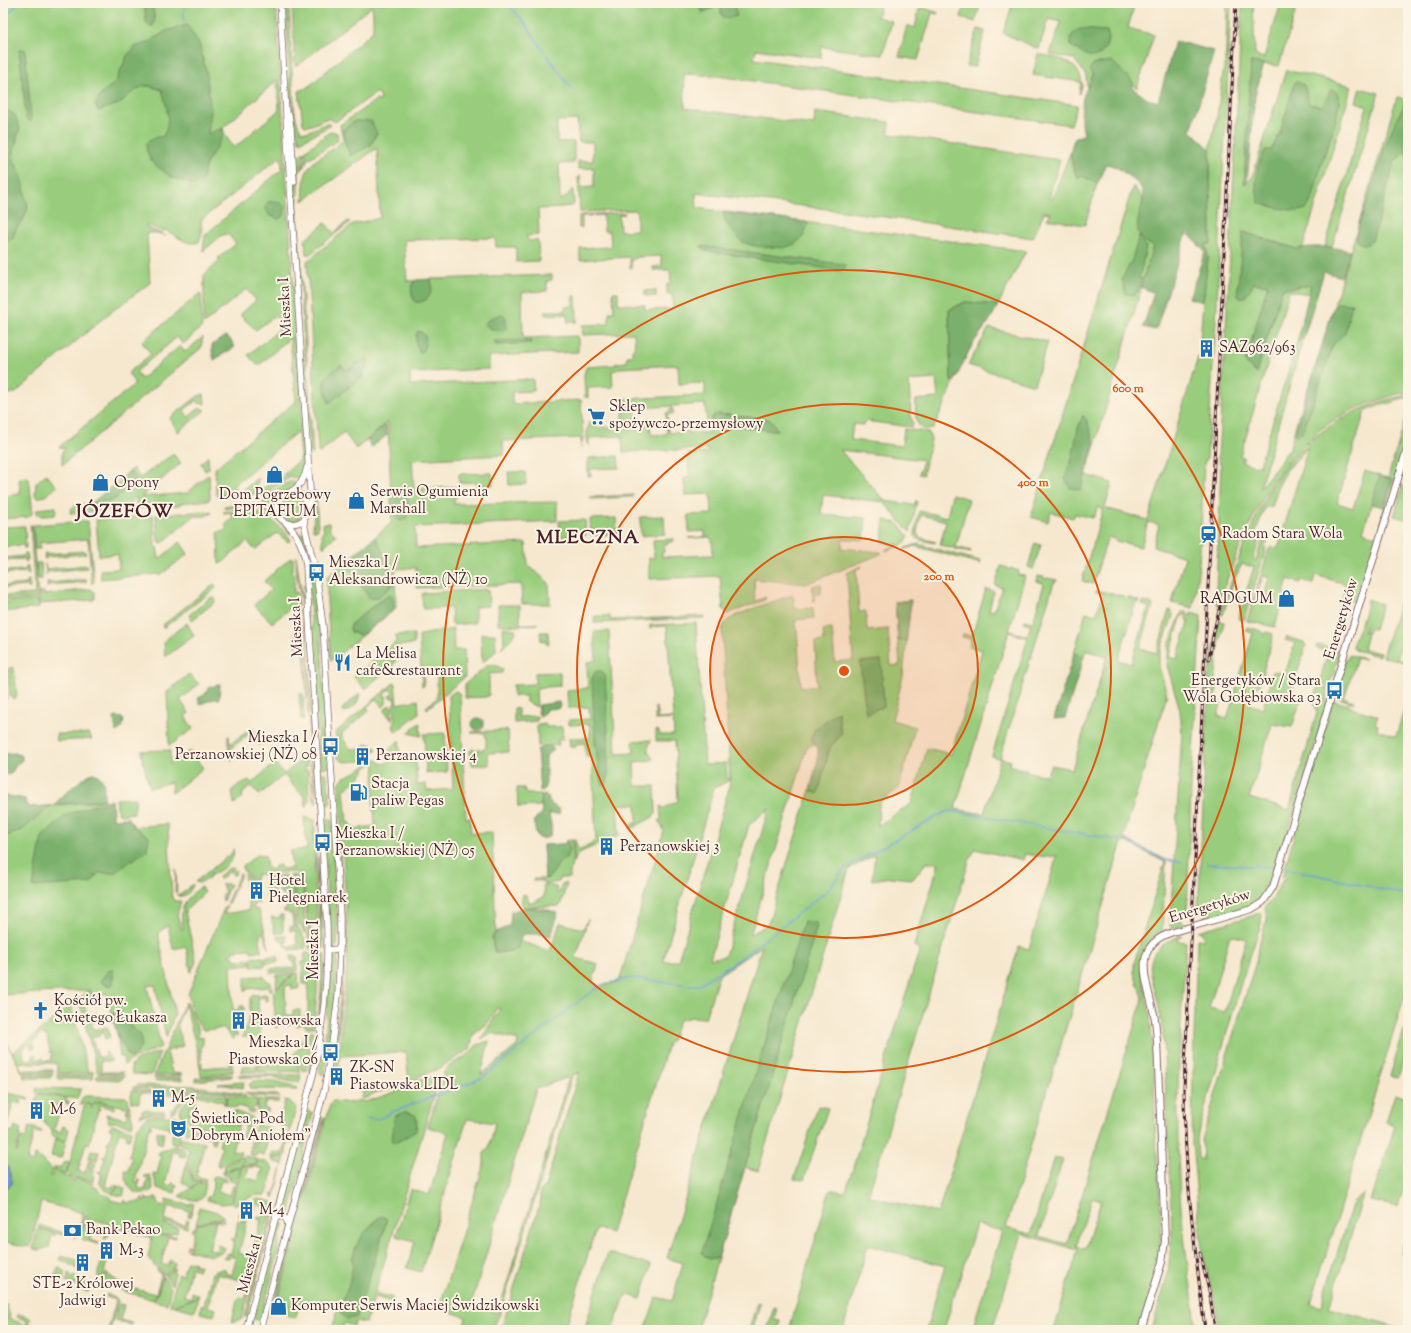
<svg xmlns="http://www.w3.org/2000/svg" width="1411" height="1333" font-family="'Sorts Mill Goudy',serif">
	<rect width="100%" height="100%" fill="#fcf5e5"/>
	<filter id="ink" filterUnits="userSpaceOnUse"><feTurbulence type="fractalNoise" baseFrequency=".025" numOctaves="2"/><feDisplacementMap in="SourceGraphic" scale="8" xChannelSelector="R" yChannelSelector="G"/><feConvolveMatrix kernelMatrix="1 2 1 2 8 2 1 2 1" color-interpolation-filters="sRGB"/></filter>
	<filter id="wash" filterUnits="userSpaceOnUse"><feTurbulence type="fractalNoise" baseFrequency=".012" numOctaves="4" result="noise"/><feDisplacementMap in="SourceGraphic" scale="16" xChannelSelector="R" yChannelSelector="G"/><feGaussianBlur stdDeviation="0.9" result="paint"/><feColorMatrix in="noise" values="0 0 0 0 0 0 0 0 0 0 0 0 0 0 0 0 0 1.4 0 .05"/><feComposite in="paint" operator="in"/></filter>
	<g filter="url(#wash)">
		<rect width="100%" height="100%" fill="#f6e8cf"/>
		<g fill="#99cd7d" stroke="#727654" fill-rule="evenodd">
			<path d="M3 3H276L291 251 305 459V471L301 481 297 478 283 475 300 460 298 431 233 486 237 492 233 494H216L215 468 296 401 290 338 258 366 248 355 285 325 275 316 256 330 240 315 256 300 246 289 204 324V275L220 261 218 258 236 244 228 234 222 235 203 251 205 235 282 169 281 156 201 220 202 233 199 242C187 247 175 234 165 230L163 232 146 224V227L166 236 157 233H147L150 283 107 315 21 388 16 393H12L3 397V242L12 239 16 229 24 218 19 170 14 161 13 152 17 143 15 115 3 108ZM277 80 279 110 234 148 225 135 223 128Z"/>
			<path d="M285 3H289C290 30 291 57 293 85 294 99 293 117 301 131L307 132 327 123 331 125 300 142 295 127 291 100Z"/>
			<path d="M292 3H881L877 17 892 21 883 55 822 47 821 58 756 49 754 59 821 68 1077 105 1071 125 717 76 684 74 685 108 814 125 815 112 889 122V134L1060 160 1049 198 1052 199 1071 151 1072 166 1077 177 1083 176 1097 184 1085 225 1047 219 1051 213 1044 212 1033 238 843 211 696 193 697 208 1026 251 998 305 965 302 949 310 951 381 953 385 933 429C913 433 915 413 916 400L938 398 936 379 909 381 911 417 913 424 911 427 865 421 864 425 853 424 851 440 902 446 904 429 926 432 929 433 931 440 923 475 919 474 923 460 840 450 885 501 914 505 916 500 917 501 910 532 902 524 884 502 823 495 821 514 866 518 864 540 843 539 842 548 881 552V554L806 584 754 579 755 601 766 597 765 600 727 614 723 609 720 576 649 579V558H654L653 540 674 539 673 541 666 544 664 546V552L662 553V557L713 555 712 540 709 537 689 538 705 537V531L689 532 688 515 712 514 711 494 685 495 684 478 689 477 688 454 708 453V449L623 452 622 436 589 438V446L587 444V428H589L588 422H591L596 428 623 426V412L624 411 635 410 636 422 650 421 651 435 667 434 666 413H668L672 408 674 413 667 415 668 430 670 433 675 432 681 433 687 429 688 433H708L705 404 622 409V399L705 395V383L679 384 678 365 619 368 617 370 612 371 613 387 588 388V398L585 397 584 375 586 367 616 365V363L627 362V356H632V349H635L634 333 583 335 582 325 609 324V312H614L613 292H618V304L645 305V310L673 309 672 294H667V284H671L670 270H653V267L662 266 661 256 638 257 637 258 631 260 632 268H630V257L580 260V248L611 247 610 231H604L603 215 582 216V228H579V216L581 215 625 213V214L619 215 620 231H622L637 230V214L635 210 580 212 578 177 580 175 581 188 594 187V168L578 169V161H593V142H579L577 120 557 121V142H574V163L559 164 560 199 565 198 573 189 574 204 571 206 561 207 560 208 538 209 539 235 526 236 529 241 537 240 538 243 539 261 516 262V247H496L495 238 404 240 407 281 431 280V279L552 275V280L547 281V291L522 292 523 338 578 336V352L489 356V369L410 373V385L533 379 534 391 512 392V404L581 400 583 438 581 447V438L503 441 504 455 412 460 414 489 455 487 456 490V498L454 500V504L557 502V521L415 527 416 548 526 543 528 565 549 583 550 604H522L521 584 417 588 416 568 395 569 396 608 331 661 327 602V577L345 562 370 598 393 585C390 567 383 552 375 537L392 522 388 422 356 449 344 432 320 453 318 452 307 261 353 224 380 218 377 148 303 201C305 174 302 169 326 153 333 149 338 146 343 139L340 125 376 100 378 101 381 100 379 94 376 93 335 122C326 113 316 127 305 126L303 124 299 91 308 87 373 31V14L372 6 301 63 295 66ZM718 414 767 419 777 429 767 430 724 424 713 416Z"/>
			<path d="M965 3H981L975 22 961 17Z"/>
			<path d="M1013 3 1028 4 1029 3H1135L1128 28 1154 35 1137 88 1112 61 1093 75 1087 89 1086 75 1074 59 1050 54 1061 22 1048 19 1039 49 1003 33Z"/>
			<path d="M1227 3H1231L1217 303 1207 458 1204 464C1201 512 1202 561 1193 608L1172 603 1185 557 1153 547 1159 525 1148 522 1141 547 1116 541V540L1108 537 1093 584 1082 581 1103 509 1097 507 1095 516H1093V518L1075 514 1073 518 1051 512 1048 522 1031 517 1133 186 1143 199 1154 245 1086 475 1112 483 1105 508 1148 520 1199 354 1203 302 1208 259 1206 244H1211L1210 149 1217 117 1226 52Z"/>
			<path d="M1242 3H1253L1255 55 1264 58 1281 3H1298L1279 66 1251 62 1245 183 1252 178 1286 70 1352 86 1303 247 1297 249 1243 232 1245 297 1253 283 1268 285 1245 362 1257 373 1282 289 1311 285 1309 294 1289 291 1240 456 1244 457 1242 462 1259 467 1297 342 1304 336 1260 487 1268 478 1290 448 1297 420 1314 372 1397 97 1408 100V392C1397 393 1386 398 1376 401 1282 430 1248 520 1218 605L1216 601V591L1221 466 1218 458 1228 296Z"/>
			<path d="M924 8 939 13 938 14 932 13 918 60 899 57 907 25 915 28 919 9Z"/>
			<path d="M978 29 985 31 975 67 966 66Z"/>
			<path d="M1038 54C1055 58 1076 59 1081 79 1083 84 1082 90 1079 94L1081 82 1033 75Z"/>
			<path d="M1360 88 1379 93 1332 247H1325L1367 106 1356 102Z"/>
			<path d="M331 131 337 133 338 137 337 141 308 159 301 171 307 156 305 151Z"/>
			<path d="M304 152 305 156 299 172 297 205 313 452 312 455 310 452 299 262 294 207 295 161 297 157Z"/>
			<path d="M348 221 350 222 310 254H306L305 240 325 223 334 233Z"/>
			<path d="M656 290V296H645V291Z"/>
			<path d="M199 294 201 295 202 327 183 344 177 337 136 372 141 379 180 346 185 352 203 337 201 348 62 465V451L65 450V448L59 447 135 384 128 373 151 354 142 342Z"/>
			<path d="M573 296H576L577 322H568L567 314 545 315V311H565V307L573 306Z"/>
			<path d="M989 328 1048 342 1034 385 968 365Z"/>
			<path d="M204 394 205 404 199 403 196 401 184 410 188 417 200 408 205 410 178 432 170 418 198 396Z"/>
			<path d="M1408 395V398L1378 406 1365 411 1337 503 1353 508 1365 471 1380 476 1363 532 1378 537 1346 640H1343L1355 602 1342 598 1346 584 1315 575 1313 584 1301 580 1300 583 1288 579 1275 627 1247 621 1269 549 1271 547 1278 548 1308 447 1286 471 1278 487 1272 507H1265L1253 539 1259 541 1253 559 1256 561 1262 541 1268 543H1265L1264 547 1266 548 1245 616V619L1244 620 1238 619 1254 567 1242 564 1234 580 1223 615 1219 614 1227 593H1228C1239 553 1261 498 1286 466 1316 428 1362 403 1408 395ZM1263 576 1269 578 1263 599 1256 597Z"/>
			<path d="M1408 411V438L1381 524 1380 523 1392 480 1388 478Z"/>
			<path d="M173 454 181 463 141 497 187 493 209 474 210 497 209 500 181 503 180 505 139 508 136 506V498H133L129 507 123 509 70 513C72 501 86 506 93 502 106 494 121 478 133 468L140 478Z"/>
			<path d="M208 456 209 469 205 471 201 463Z"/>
			<path d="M618 456 619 468 590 469 591 476H588V460L590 458Z"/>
			<path d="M508 472H525L526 484 509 485Z"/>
			<path d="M492 473 493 485H476L475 482 459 483V474Z"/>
			<path d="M46 474 57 487 45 496 37 498 35 496 36 483Z"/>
			<path d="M27 477 29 478 32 505V514L28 517 3 519V507H6V496L20 494 19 478Z"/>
			<path d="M259 477 256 486 255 494 217 497V496L237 495Z"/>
			<path d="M281 477 289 478 264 493H260V491L270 483 272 485Z"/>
			<path d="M291 481H293L297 485 287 491 264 496Z"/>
			<path d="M1403 486 1408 488V520L1394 516Z"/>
			<path d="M316 492 318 530H313L315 493Z"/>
			<path d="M952 494 969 499 956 547 971 551V552L954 549V547L951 548 940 545 946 521 921 515 917 532 919 537 936 542 935 543 920 540 915 536V532L919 511 947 517Z"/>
			<path d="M633 495V497L592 499 590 497Z"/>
			<path d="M289 496C318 497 297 539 281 513 279 505 281 499 289 496Z"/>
			<path d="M277 499 274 509 262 502Z"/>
			<path d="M247 504C266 506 280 519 292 533L290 534C281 522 266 508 250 507 241 507 233 508 225 509L224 506Z"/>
			<path d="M56 507 55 515C48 515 39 519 36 511L38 509Z"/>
			<path d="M251 510C267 514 282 527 291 540L288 542 277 533 255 550 247 541 223 562 219 564 218 532 226 531V524L234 517 231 516V513H224L223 512Z"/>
			<path d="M206 511 212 513 205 516H194L162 543 158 541 156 515Z"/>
			<path d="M153 515 155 546 157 547 159 559 180 542 188 554 159 576V574L101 579 100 570 119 569 118 554 99 556 96 520Z"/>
			<path d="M664 516 665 534 641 536 640 517Z"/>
			<path d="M616 518 617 535H591L590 519Z"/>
			<path d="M585 520 586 535 560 537 559 521Z"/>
			<path d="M884 520 897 523 909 536 904 544 886 551 885 550 898 544 882 542Z"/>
			<path d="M88 521 94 581 92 584 88 539 39 543 40 549H35L33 525Z"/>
			<path d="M329 523 330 530 336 535 325 545V547H323L322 532H324L323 524Z"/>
			<path d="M30 525H32L38 598 3 601V598L6 596 35 594Z"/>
			<path d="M25 526 26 548H24L23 545 3 547V527Z"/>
			<path d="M304 533 313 568 320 625 329 767 320 768 308 568 305 548 299 534Z"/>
			<path d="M1035 543 1041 545 1033 569 1028 567Z"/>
			<path d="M918 544 980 561 981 564 915 546 904 550 905 548Z"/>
			<path d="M85 551 86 554 46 557V559L44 558 45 552V554Z"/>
			<path d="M25 553H27L28 560 26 562 25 559 3 560V558L24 556Z"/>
			<path d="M296 556 302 598 313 800 302 606 297 577Z"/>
			<path d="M290 558H293V569L291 570V572L294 573 295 584 292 586 293 588H296L293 590V592H297L298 607 294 608 293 606 272 623 254 605 271 590 264 581Z"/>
			<path d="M36 563H41L42 579H38Z"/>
			<path d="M45 564 46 569 87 565V568L47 572 46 576Z"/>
			<path d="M27 566 28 567 29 574 28 575 26 572 3 574V571L25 570Z"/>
			<path d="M861 566 862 567 856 569 859 612 866 611 867 631 888 629 891 666 900 665 895 602 911 600 903 676 892 720 915 727 899 788 879 803 878 826 912 803 927 748 951 754 982 650 969 646 971 639 962 637 963 634 972 636 986 589 994 591 989 610 994 611 1002 587 995 585 1001 566 1007 568 1008 570H1009L1010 568 1019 571 1018 575 1025 576 1009 631 1027 636 1031 625 1024 622 1025 620 1033 622 1044 584 1037 581 1038 576 1044 577V579H1047V578L1057 580 1056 582H1054L1000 758 1011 761 1010 765 1036 774 1047 775 1051 765 1072 769 1107 657 1086 650 1084 656 1074 653 1086 612 1096 615 1103 594 1096 592V590L1123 596V598L1125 599 1127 597 1139 601V603L1136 602 1118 660 1131 664 1149 607 1142 605 1143 602 1151 603 1153 605 1140 649 1157 653 1169 610 1172 611 1173 616 1161 649 1159 657V666L1167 695 1123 838 1166 860 1162 931 1156 935 1144 948 1140 968 1150 1015 1154 1069 1155 1125 1161 1212V1236L1158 1266 1153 1268 1152 1270 1157 1272 1139 1330H1054L1078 1250 1022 1234 992 1330H972L1002 1231 976 1224 944 1330H926L945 1266 868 1245 843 1330H789L830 1189 843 1192 846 1191 919 951 914 946 939 863H926L913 879 890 877 872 880 875 855 849 869 758 1171 745 1167 698 1326 710 1330H645L656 1297 672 1301 683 1263 667 1258 762 946 719 975 705 1018 692 1017 679 1020 671 1042 669 1041 611 1233 596 1228 565 1330H501L541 1200C539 1195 539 1190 545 1187L579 1072 572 1076 500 1314 498 1318 497 1319 493 1330H463L466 1317 440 1309 439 1308 484 1164V1153L489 1148 495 1123 467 1119 421 1272 407 1268 415 1241 396 1236 410 1189 429 1195 448 1133 428 1127 444 1072 449 1066 469 1054 477 1045 489 1041 481 1075 517 1046 518 1040 492 1033 481 1039 500 1009 497 1008 487 1024 473 1035 470 1049 440 1068 420 1076 409 1082 406 1052 341 1056 339 1064 341 1085 334 1077 339 1047H341C341 1016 346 986 347 956 347 899 342 842 339 785L341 780 343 779 344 777C354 774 361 769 369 763L370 764 356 781 344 790 347 823 350 822 353 828 356 829 373 826 375 828 376 826 375 825 373 799 375 765 373 760 375 758 382 764 387 763 390 761 389 750 399 740 401 763 416 761 417 785 426 784 427 791 453 789 449 696 455 691 459 693 460 696 466 818H470L471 833 492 832 496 932 492 937 493 946 495 953 516 950 519 941 550 951 560 923 583 929 588 919 576 958 598 964 592 984 597 986 596 990 606 985 619 982 664 831 659 821 661 819 660 806 664 808 678 801 675 741H656V730L659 731 660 735H674L673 719 655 720V707H656L658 719 673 718 667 626 653 627 650 629 649 626 651 625 696 623 705 765 726 763 727 778 730 779 722 629C723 626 725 624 727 621 739 612 777 600 793 595L795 609 813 608 814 618 795 620 797 630 801 687 817 686 815 642 824 641 823 630 832 629 835 662 853 660 847 573ZM1009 632 1028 638 992 756 1000 759 984 814 955 809ZM838 711 840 728 836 741 830 747 818 793 810 790 768 924 750 935 807 747 815 744 811 738 825 722ZM730 780 729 788 678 961H663L714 788ZM769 808 725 956 710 959 749 825ZM1122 842 1128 843 1165 862 1134 963V973L1143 998 1067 1244 1039 1236 1063 1159 1054 1157 1031 1234 1006 1228ZM975 849 1023 860 1025 854 1046 857 1057 856 1029 949 1019 946 938 1213 868 1196 969 861ZM569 1077 498 1313 471 1305 536 1089ZM1092 1197 1101 1200 1085 1249 1076 1246Z"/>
			<path d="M87 579 86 582 48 585V588L47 587 48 581V583Z"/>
			<path d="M1408 579V620L1397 658 1408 661V663L1382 656Z"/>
			<path d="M29 580 30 588 29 589 27 586 3 588V586L27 584V581Z"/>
			<path d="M214 584 216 588 163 628V625Z"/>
			<path d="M304 584 316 786V804Z"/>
			<path d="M821 584V594H814L815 601H813L812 586Z"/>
			<path d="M91 589 95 592V598L94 600 39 604V592H44V595Z"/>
			<path d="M488 589 489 606 475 607V623L452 625 451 608 423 609 422 595 423 593Z"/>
			<path d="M214 597 215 602 192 620 189 615 210 598Z"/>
			<path d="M1367 599 1382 604 1374 629 1370 628 1368 633 1364 632 1366 627 1364 626 1363 632 1367 634 1363 649 1379 653 1380 652 1379 656 1355 650V649L1352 646C1357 630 1366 616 1367 599Z"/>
			<path d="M38 600 39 608 3 612V603Z"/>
			<path d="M498 605H520V624H535L537 623V624L516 626 498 624Z"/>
			<path d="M294 610H298L300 643V646H296Z"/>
			<path d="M1182 612H1187L1188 615 1191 616V613L1201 616 1191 787 1187 915 1179 916 1182 922 1187 924 1186 925 1175 928H1171L1170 924 1182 733 1180 710 1167 665 1169 644ZM1182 615 1187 616 1186 619 1189 620 1177 659 1169 657Z"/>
			<path d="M595 616H610V620L705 616V618L594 623Z"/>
			<path d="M1218 620 1224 622 1219 644 1215 683 1217 689 1214 702 1221 704 1218 716 1227 719 1253 633 1246 631 1247 627 1262 631V634L1264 635 1266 632 1273 634 1272 636 1273 637 1260 683 1261 686 1256 687 1251 705 1263 708 1273 671 1285 674 1295 643 1285 640 1287 637 1304 642V644L1306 645 1291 693 1302 696 1292 727 1272 724 1249 798 1289 810 1317 713 1314 701 1328 652 1316 648 1317 645 1337 649 1339 654 1334 674 1326 689 1327 690 1326 703 1327 704 1272 885 1264 897 1247 907 1198 921 1204 918 1206 913 1198 912 1209 674Z"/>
			<path d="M187 623 194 636 165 657 164 641Z"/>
			<path d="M503 627 515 629 516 633 502 648 501 647 504 644Z"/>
			<path d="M453 629 454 650H464L465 677 427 709 426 707 437 698V670H423L424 686H422L419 636 420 635Z"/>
			<path d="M609 631 616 754 634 753 633 741 651 740 648 748V752L652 756V760L634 762 635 786H655L656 814 653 817 631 829 630 825 637 822 636 804 617 805 619 835 581 852 577 855 574 863 573 840H575L578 850 596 841 592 757H586L585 743 576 744V747H570L569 738H590V724L569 725V720L590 719 589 707 568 708 567 690 588 688 587 662 596 660 594 632ZM608 736 607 783 603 785 600 778 595 740Z"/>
			<path d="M540 632H548L549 644H546V640L541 641Z"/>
			<path d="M414 634V644L396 646 395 663 365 689 354 677 396 642V635Z"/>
			<path d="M481 634H495L496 651 482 663Z"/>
			<path d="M1350 655 1365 659 1364 660 1357 658 1344 698 1354 701 1353 703 1336 697V690L1346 659 1349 658V657L1348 656Z"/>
			<path d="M493 664 503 669 502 673 489 674V695L486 697 465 698V684L488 665Z"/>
			<path d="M3 666 5 667 7 699 3 700Z"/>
			<path d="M13 667 14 669 17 697 14 699 10 696 8 669Z"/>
			<path d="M560 672V686L536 688 537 707 526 702V696H513V685L535 684V673Z"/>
			<path d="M189 674 199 684 180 700 189 713 185 716 193 729 169 746 167 692Z"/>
			<path d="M395 682 397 704 418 700 419 713 396 732 393 727C396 722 395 710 393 704L395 703 394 697 391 698 389 696 393 693 389 689 384 695V696H387L386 699V704L383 707 376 699 367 707 369 711 342 733V738L351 749H364L365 745 370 744 377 749 367 757 365 755 363 757 364 759 362 761 344 762 338 758 337 739 335 733Z"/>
			<path d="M360 693C359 702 353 710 344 712L342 709Z"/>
			<path d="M300 694H303L304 719H301L299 696Z"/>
			<path d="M1334 701 1349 705V707L1378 716 1375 724 1378 725 1377 730 1396 736 1404 710 1408 711V985L1311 1303 1321 1306 1352 1205 1364 1192 1329 1308 1408 1330H1218L1216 1307 1202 1250 1192 1143 1193 1070 1197 939 1204 940 1203 933 1198 931 1252 916 1260 912 1262 915 1261 924 1242 980 1198 1133 1197 1140 1198 1158 1203 1160 1202 1140 1230 1045 1256 962 1258 948 1267 919 1265 907 1273 898 1282 881H1285L1286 880 1282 878 1332 703ZM1230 935 1246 939 1225 1012 1209 1008Z"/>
			<path d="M389 705 392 707V720L384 711Z"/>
			<path d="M514 708 518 709V717L537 716V721L514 723Z"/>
			<path d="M420 723 421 736 408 733Z"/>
			<path d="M537 724H545L546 727H562L563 739H558L559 745 538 746Z"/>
			<path d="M252 728 263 742 259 745 249 734 231 748 232 761 229 758 228 736H229L230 744Z"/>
			<path d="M508 730 509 752 488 753 489 765H472C472 760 469 757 470 751L472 749 483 750 486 747V736L483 733H471V732Z"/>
			<path d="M445 733 447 772 426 773 424 734Z"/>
			<path d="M56 734H89L92 739 57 741Z"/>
			<path d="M170 750V764L190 751 203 768 172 793 171 782 150 788 143 762 141 751Z"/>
			<path d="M307 756V767H304V770H308L309 801 306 807 305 797 296 789 284 775 259 795 251 786 243 793 242 798 234 804 232 790 242 783 249 780 252 783 275 763 284 774 302 760 301 758Z"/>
			<path d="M323 773H326L327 776 330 800V804L327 805C323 801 320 781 321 774Z"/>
			<path d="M517 788H524V790H525L526 794H541V806L518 807Z"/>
			<path d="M136 798 134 813 121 815 118 813 116 799Z"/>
			<path d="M112 800 113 819 129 818 134 827 167 824 168 826 172 897 174 901H181L177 915 181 929H183C179 909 184 899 201 887L204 893 185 911 196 962 191 972 186 946 173 949 168 925 158 933 175 1014 166 1037 155 985 147 986 161 1047 131 1060 124 1065 123 1057H120L117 1033 107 993 100 995V999L96 1000 90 990 3 995V810Z"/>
			<path d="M304 817 313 819V833L317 921H310L312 949H309C308 938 306 877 298 873 291 870 265 874 256 875L255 881 243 870 242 867 244 865 257 855 265 856 267 867 269 870 275 869V866L280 865 281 869 292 868 290 851 307 849Z"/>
			<path d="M337 818H338L344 930 342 990 338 1043H336V1036L341 990 343 953Z"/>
			<path d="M315 819V834L321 949 314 833Z"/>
			<path d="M323 819H332L338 928 337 945 336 947H331L330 945Z"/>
			<path d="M568 840H572V861L569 878H559V882L544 884 542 881H533V879H545L543 845 563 844Z"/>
			<path d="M233 849C237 862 221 869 212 875L211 874 209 878 199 883 195 882 233 852Z"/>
			<path d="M319 856 324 938V948L322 949 318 857Z"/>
			<path d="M233 868 236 871 234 876 230 871 220 880 218 877 228 869Z"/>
			<path d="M176 869 177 895H180L193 884C192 891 185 898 178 896L175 891Z"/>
			<path d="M240 873V877L228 904 227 902Z"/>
			<path d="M244 873 255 883V892H258L259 902 253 905 254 909 258 910 260 913 269 948 264 934 261 933 260 935 261 951 251 952V949L234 950V953H231V957H234L235 960 250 959V964L231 966 233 1010H240V1006H244V1014L243 1013 239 1026 235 1032 238 1035 236 1036 235 1035 233 1036 235 1038 233 1040 224 1028 203 1030 194 1017 188 994 225 906H227L224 914 249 910Z"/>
			<path d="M284 875C298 881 292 906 294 917 294 919 297 923 298 926H293L292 914H289V912H284V910H286L287 905 286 895H281V892H279V889H284L283 878H279L277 880V878H273L274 897H266L265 889 269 886 268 876Z"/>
			<path d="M291 875 298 876 301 881 295 886 290 876Z"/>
			<path d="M564 883 567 884 560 906 525 907 522 905V894L526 895 529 903H532L544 897V891L543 885C548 885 552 885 557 888L556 892 559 893 562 884Z"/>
			<path d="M222 884H230L223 901 222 894 225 893Z"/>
			<path d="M298 887H303L305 934 296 918V905H294L295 890Z"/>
			<path d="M280 915H283V933H275L271 917 280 918Z"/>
			<path d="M290 927H298L306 942 305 949 290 950 277 936H286V940L287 941 285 942V946L298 945V941H296V931H290Z"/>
			<path d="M1182 935 1179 937 1178 941 1186 942C1181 1020 1175 1098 1179 1176 1181 1227 1190 1279 1197 1330H1152L1168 1273 1172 1232 1163 1032C1161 1022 1160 1012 1158 1002 1148 966 1142 951 1182 935Z"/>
			<path d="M331 952H338C336 993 331 1034 324 1075L319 1073 325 1043Z"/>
			<path d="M305 953H318L317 991 314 1027H306L304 1025 305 1015 308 1013V984H303L302 962H306L304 956H305Z"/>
			<path d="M322 953 324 954 325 956 323 990 319 1025 317 1027 321 990Z"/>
			<path d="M278 956V962L266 963V957Z"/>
			<path d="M290 956H297V971L271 973 270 969 294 968V961H291Z"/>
			<path d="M264 957 265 966 252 967 251 958Z"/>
			<path d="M295 973 276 988 277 975Z"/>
			<path d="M296 973H298L299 989H292V985L285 986 286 1015H293V1010H300V1025L297 1026V1023H300V1021H297L296 1023H292V1024L277 1025V1028H276L275 1027 276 1025 273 992Z"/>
			<path d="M264 976V978L271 983 272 990H270L269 987 247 989 245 992V977Z"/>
			<path d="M89 990 94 1000 91 1001 90 997 83 999 88 1020 96 1018 95 1013H96L98 1021 91 1023 94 1030 100 1028 101 1034 92 1038 98 1057H106L105 1052H106L112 1061H101V1072H123V1074H98L79 999Z"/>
			<path d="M265 994 268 996V1001H265V997L258 998 260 1037H242L246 1029 250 1012V998L253 995Z"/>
			<path d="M187 1002 193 1019 198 1029V1038L203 1037V1043L201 1048 202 1068 229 1066V1061H232L233 1072 201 1076 198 1054 185 1004 177 1024 183 1046 167 1051 172 1073 182 1074V1076L154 1075 185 1003Z"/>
			<path d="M71 1005 88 1072 93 1071 94 1074 57 1073 58 1070 56 1063H38V1059L43 1058 44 1061 52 1060 51 1057 52 1056V1052L50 1053 49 1044H48L47 1036H46L45 1034 37 1035 38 1039 34 1040 33 1036Z"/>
			<path d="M1408 1017V1045L1398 1078 1390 1076Z"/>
			<path d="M107 1027 110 1038 105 1039 102 1028Z"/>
			<path d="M307 1031H313L306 1071 303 1070 292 1056 299 1048 305 1033Z"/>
			<path d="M316 1031 318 1033 312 1072 309 1070Z"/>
			<path d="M3 1036 12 1053 32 1037 35 1048 31 1049 30 1044 26 1045V1047L22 1048 24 1054 23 1055 26 1061 33 1059V1055L36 1054V1063H18L22 1070H53V1073L22 1072Z"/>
			<path d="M160 1052 151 1075 132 1074 131 1066 137 1060Z"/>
			<path d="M291 1056 301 1071 258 1072V1064L260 1066 276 1065 286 1062V1059Z"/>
			<path d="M257 1064V1072H241L242 1067 255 1066Z"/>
			<path d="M23 1074 53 1075 50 1078H24Z"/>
			<path d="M57 1075 94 1076 93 1079H60L58 1078Z"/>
			<path d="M226 1075H233L231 1077 196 1081V1078Z"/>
			<path d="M238 1075H301L299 1083 269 1077H241Z"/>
			<path d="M97 1076H125L121 1080 97 1079Z"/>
			<path d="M154 1077 182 1078V1080L156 1081Z"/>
			<path d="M431 1077 436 1078 438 1082 366 1323 356 1321 354 1326 344 1323 342 1330H332L339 1303 321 1299 319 1308 301 1302 295 1318 286 1315 289 1304 278 1301 324 1127 325 1117H327L330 1104 333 1101 351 1103 359 1100 365 1102 401 1090 416 1081Z"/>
			<path d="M253 1081 276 1082 298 1088 297 1090 252 1089 250 1088 249 1085Z"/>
			<path d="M244 1082 243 1088 218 1084H219Z"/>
			<path d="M403 1084H404L392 1089 377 1092 366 1098H361L362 1092 364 1091 391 1089 392 1085Z"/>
			<path d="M138 1085 193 1086 199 1087 195 1090 133 1088Z"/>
			<path d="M200 1087 240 1093 246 1096 198 1090Z"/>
			<path d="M37 1088 82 1089 79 1093 77 1099 39 1093 36 1092Z"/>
			<path d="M132 1090 194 1092H195L191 1096 186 1097 175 1111 171 1113V1109H175L176 1105 180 1102V1095L164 1094 162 1102 154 1103V1093H140L139 1103 132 1102 131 1096Z"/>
			<path d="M196 1092 227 1096 225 1105H224V1102L197 1095 195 1097 192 1096Z"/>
			<path d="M7 1093 27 1097 29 1100 19 1098V1100L22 1101 21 1104 13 1102 6 1130 13 1132 15 1126 21 1129 16 1152 17 1153 21 1137 26 1138 29 1127 38 1129V1130L42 1131 41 1133 34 1132 27 1160 34 1162 35 1155 42 1159 45 1164 52 1169 50 1176H52L53 1169 64 1176 72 1178V1181L74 1182 75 1178 93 1183 92 1186 96 1187 103 1194 111 1197 110 1200 123 1203H124L125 1200 127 1203 142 1201 143 1198 144 1201H146V1197L147 1200 155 1199V1196L158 1199V1204L165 1206 167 1202H166V1199L189 1205 190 1203 194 1204 190 1217 188 1216 189 1211 168 1206 165 1220 185 1225 187 1219 189 1220 187 1228 164 1222V1224L178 1228 177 1233 173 1232 172 1234 160 1236H176V1238L168 1237 161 1264 168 1266 170 1260 175 1263 174 1267 164 1275 154 1262 153 1264 163 1276 157 1294 152 1300C141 1294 127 1295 117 1287L118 1282 126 1287 156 1294 161 1275 148 1257 152 1238 116 1228 104 1240 109 1224 96 1220 90 1240 99 1243V1244L83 1240C81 1233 83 1223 88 1218L85 1216 80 1234 75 1238H74L77 1228H79L83 1213 41 1202 35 1227H34L33 1229H35L30 1248 27 1245 26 1247 3 1241V1102L5 1095Z"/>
			<path d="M245 1093 276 1095 280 1097 251 1096Z"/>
			<path d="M38 1094 67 1098 66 1101 69 1102V1104L62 1103 54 1130 61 1132 63 1126 69 1129 66 1141 52 1137C53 1131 50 1127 45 1124V1121L34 1118 33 1116Z"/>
			<path d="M1395 1094 1408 1099V1173L1398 1207 1371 1201 1395 1126 1386 1122Z"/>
			<path d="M85 1096 125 1097 128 1099 130 1108 100 1101 80 1105 82 1098Z"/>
			<path d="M228 1096 257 1099 256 1108 253 1107 252 1110 254 1111 253 1113 248 1112 249 1109 237 1106V1108L226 1105Z"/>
			<path d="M189 1099 196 1101 194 1107 190 1106 189 1113 237 1125V1123L239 1124 232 1151 241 1152 240 1156 225 1162 220 1166 217 1165 222 1147 219 1146 222 1132C214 1130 174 1123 181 1108 182 1105 186 1101 189 1099Z"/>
			<path d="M258 1100H280L279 1102H266L264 1108 269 1110V1111L260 1115H258V1111H257Z"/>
			<path d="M285 1100 290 1101 296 1108 287 1142 286 1155 271 1158V1155L273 1152 283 1153 289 1128 281 1126 280 1123Z"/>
			<path d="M101 1102 115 1106 114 1109 100 1105 99 1108 100 1110H98L89 1144 86 1143 78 1171 85 1173 86 1169 94 1171 93 1181 69 1176 67 1174 84 1106 92 1104 91 1109 93 1104Z"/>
			<path d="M818 1106 828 1108 804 1180 794 1179Z"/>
			<path d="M127 1109 130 1110 133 1122 132 1126 115 1122 109 1123 106 1114 126 1119 128 1113 126 1112Z"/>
			<path d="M143 1110 164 1111 165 1114H151L140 1116Z"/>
			<path d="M234 1111 251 1117 253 1120 252 1125 246 1124V1121L232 1117Z"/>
			<path d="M307 1111 313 1113 305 1145 303 1161 288 1218 279 1215Z"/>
			<path d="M320 1115 322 1117 277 1288 278 1274Z"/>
			<path d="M154 1116H176L189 1126 198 1129 196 1130 195 1134 187 1132 186 1134 185 1133 186 1128 171 1124 169 1129H168V1127L151 1123 150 1126H152V1127H149L135 1181 138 1182 139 1179 140 1180 138 1188 145 1190 148 1179 145 1178V1176L150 1175 153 1188C151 1192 149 1193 145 1193 132 1196 125 1184 125 1172V1171L128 1172 132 1158 129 1157 136 1129 147 1117Z"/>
			<path d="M324 1117V1121L277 1300 270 1315 283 1271Z"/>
			<path d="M112 1125 132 1130 129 1139 126 1138 127 1134 119 1132 105 1186 112 1188 113 1185 118 1186 112 1193C105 1191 101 1188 99 1181H101V1173L98 1172V1171L101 1172 105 1158 102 1157H105L109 1144 106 1143 109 1142 112 1130 109 1129Z"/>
			<path d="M245 1125 252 1127 249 1139 242 1138Z"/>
			<path d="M256 1125 270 1128 250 1148 251 1141 254 1142 257 1133 254 1132Z"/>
			<path d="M200 1130 216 1134 214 1143 212 1142V1138L198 1135Z"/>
			<path d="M270 1130 264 1155 257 1153 256 1156 251 1155 249 1151Z"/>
			<path d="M157 1131 164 1133 162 1144 157 1142Z"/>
			<path d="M173 1132 180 1134 177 1144 171 1142Z"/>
			<path d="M180 1137 203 1143 204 1141 205 1142 196 1176 206 1179 205 1181 194 1180 187 1163 189 1150 187 1147 179 1144Z"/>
			<path d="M55 1139 66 1142 61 1158 51 1156Z"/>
			<path d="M174 1146 183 1149 186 1152 185 1157 179 1156 180 1152 173 1151 165 1184 171 1186 172 1183 177 1185 175 1193 157 1188 153 1173 157 1174 161 1157 158 1155 159 1152Z"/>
			<path d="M91 1151 99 1152 97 1160 89 1158Z"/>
			<path d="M244 1156 241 1166 224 1172 225 1164Z"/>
			<path d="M246 1156 257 1159 255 1165 249 1164 242 1166Z"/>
			<path d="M285 1156 274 1198 272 1193 275 1194 283 1164 272 1161 271 1159Z"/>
			<path d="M89 1160 96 1162 94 1169 87 1167Z"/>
			<path d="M258 1160C264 1161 270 1163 273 1169L267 1194C263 1196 262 1195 257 1195 249 1196 241 1203 233 1205L232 1203 242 1167 249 1165 255 1166 254 1168 249 1167 246 1178 258 1181 261 1172 262 1173 263 1169 256 1167Z"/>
			<path d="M65 1162 69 1163 65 1175 54 1168V1167H61Z"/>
			<path d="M186 1165 193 1181 202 1182 191 1188 182 1182Z"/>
			<path d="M241 1167 236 1182 229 1180 230 1177 222 1174V1173Z"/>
			<path d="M215 1176 227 1179 226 1182 221 1181 218 1192 230 1195 233 1186 236 1184 231 1203 221 1204 207 1200V1197H210L214 1183 212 1178Z"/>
			<path d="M206 1182C203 1196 206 1203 188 1199 185 1198 182 1198 179 1196L197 1185Z"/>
			<path d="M119 1186 125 1188 123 1196 112 1194Z"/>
			<path d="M259 1199 273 1202 242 1319 232 1322 237 1300 240 1297 245 1298 251 1283 217 1274 208 1307 216 1309 214 1316 200 1313 201 1305 204 1306 212 1273 224 1268 226 1270 225 1273 232 1275 236 1258 230 1256 228 1259 223 1258 228 1253 231 1254 234 1241 231 1239H235L238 1220 242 1222V1220L247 1221 239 1253 251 1257 261 1221 258 1219V1217L262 1218 265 1207 256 1204 255 1200Z"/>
			<path d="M250 1203 255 1206V1210L251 1211 246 1215 242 1214 241 1217 239 1216 241 1208Z"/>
			<path d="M275 1203 276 1205 247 1317H245Z"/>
			<path d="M199 1207 220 1213 224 1218 221 1217 220 1218 196 1224 199 1214 197 1213Z"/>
			<path d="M281 1218 284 1223 279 1241 278 1254 260 1321 254 1319C263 1286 269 1253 278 1220Z"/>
			<path d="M221 1219 224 1220 223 1223 216 1221 209 1249 216 1251 218 1245 224 1248 222 1252 211 1256 186 1249V1248L190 1249V1247L186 1246 187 1245 190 1246 194 1231 191 1230 192 1228 195 1229 196 1225Z"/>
			<path d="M39 1225 67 1234 66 1236 38 1228Z"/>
			<path d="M40 1229 55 1234V1236L52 1235 49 1247 39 1250 33 1249 37 1231Z"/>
			<path d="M1408 1230V1256L1401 1254Z"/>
			<path d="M608 1253 651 1265 641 1299 629 1295 625 1297 612 1330H584Z"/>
			<path d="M61 1256 84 1262 82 1267 78 1269 60 1259Z"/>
			<path d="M104 1256 108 1257 102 1281 98 1278V1272Z"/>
			<path d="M187 1261 195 1263 194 1265H200L198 1270 191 1268 184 1296 191 1298 192 1292 199 1296 174 1306 170 1305 178 1274 182 1275Z"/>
			<path d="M58 1267 66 1272 62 1281 54 1279Z"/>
			<path d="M175 1268 173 1272 175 1273 172 1285 165 1276Z"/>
			<path d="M69 1273 73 1278 74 1276 81 1280 79 1286 66 1282Z"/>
			<path d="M106 1273 117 1281 115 1287 104 1280Z"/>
			<path d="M163 1277 171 1288 167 1304 154 1301V1300L157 1295Z"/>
			<path d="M82 1280 90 1285 88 1292 79 1289Z"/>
			<path d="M377 1293 393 1298 392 1302 376 1297Z"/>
			<path d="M107 1294 117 1299 118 1301 110 1330H108L116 1300 106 1297Z"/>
			<path d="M198 1297 195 1310 193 1311 175 1306Z"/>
			<path d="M757 1302 760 1303 753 1330H749Z"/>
			<path d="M6 1303 10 1316 3 1318V1310Z"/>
			<path d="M119 1304 124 1305 120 1320 132 1323 131 1325 115 1320Z"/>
			<path d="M774 1307 777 1308 774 1320 780 1321 778 1330H767Z"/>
			<path d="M18 1314 31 1318 28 1330H3V1320L10 1318V1319L26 1325 28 1321 17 1317V1315Z"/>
		</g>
		<g fill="#7ab06c" stroke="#62684c">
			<path d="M144 3H152L155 20 152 28 146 23Z"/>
			<path d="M701 3H715L714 8 704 12H702Z"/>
			<path d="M720 3H733L737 16 730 18 723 17 721 13Z"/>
			<path d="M1098 3H1115L1116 6 1115 9 1112 10Z"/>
			<path d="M187 25 199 43 206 70 211 112 208 134 223 128 222 138 206 164 203 179 196 186 171 177 152 162 147 152 146 143 154 138 163 136C172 122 166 105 162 90L149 86H143L130 94 121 103 98 111 95 105 102 93 115 83 127 56 135 47 147 43 166 31Z"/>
			<path d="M1082 29 1107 31C1111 43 1102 61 1088 56 1082 53 1076 49 1071 46V36L1077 30Z"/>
			<path d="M1175 41 1214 51 1191 131 1210 149 1211 244H1206L1208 259 1203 302 1189 298 1205 252 1187 232 1156 330 1143 327 1154 293 1141 287 1153 246C1122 232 1148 210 1142 190 1140 184 1132 179 1127 175 1120 169 1114 165 1105 164L1103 173 1097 184 1083 176 1077 177C1072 165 1067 149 1076 137L1084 135 1081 118 1083 97 1093 75 1089 70 1093 64 1112 61 1133 82V88L1147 99 1158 102Z"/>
			<path d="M25 49 31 118V122L28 120 26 118 20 57 19 50Z"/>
			<path d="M1251 62 1264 64 1255 95 1247 182 1244 184Z"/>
			<path d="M1295 81 1304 85 1309 104 1322 106 1331 90H1335L1338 95 1339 102 1336 121 1321 165 1312 201 1306 209 1298 211 1278 208 1259 203C1254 183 1255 169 1265 150H1271L1280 133Z"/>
			<path d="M1405 104H1408V150L1401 157 1395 160 1372 241C1366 246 1363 245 1357 241 1355 226 1364 213 1368 200 1379 166 1387 134 1405 104Z"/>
			<path d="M3 108 15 115 20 128 13 152 14 161 22 177 28 208 24 218 16 229 12 239 3 242Z"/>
			<path d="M355 121H371L377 133 371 145 350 156 345 142 343 130Z"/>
			<path d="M275 201 279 202 285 207 284 216 278 219 269 215 265 207 268 202Z"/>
			<path d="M723 213 808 222 804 236 795 244 783 248 754 246 742 242 726 223Z"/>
			<path d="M1243 232 1297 249C1315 245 1333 247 1350 251L1342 277 1324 272 1304 336 1297 342 1311 285 1282 289 1256 373 1245 362 1268 285 1254 283 1245 297H1237Z"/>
			<path d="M1139 236 1146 247 1139 279 1142 278 1139 288 1135 295 1126 294 1122 279 1132 260Z"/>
			<path d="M701 246 842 264 846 266 845 268 842 270H836L705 251Z"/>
			<path d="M431 279C434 291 429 304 415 302 411 293 409 287 416 280Z"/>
			<path d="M965 302 998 305C992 319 983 330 974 342 966 355 961 369 954 382L951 381 949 310Z"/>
			<path d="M1338 303 1352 304 1345 333 1333 345 1304 429 1301 433 1297 436 1295 433 1333 309Z"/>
			<path d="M501 314 504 315 506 318V328L503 331 491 329 484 324 489 319Z"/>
			<path d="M418 331C429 334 426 343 423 351L420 352C416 346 414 337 418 331Z"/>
			<path d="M225 336 230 339 235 347 214 360 212 351V345Z"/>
			<path d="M528 340 531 341V343L497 345 495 344V341H497Z"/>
			<path d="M366 358 369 360 362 377 329 403C321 378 320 381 341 365L347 370Z"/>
			<path d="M718 414 767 419 772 421 777 430H767L724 424 715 429 712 428 710 422 713 416Z"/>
			<path d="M1083 415 1087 421 1094 443 1081 490 1070 488 1065 478 1072 459 1078 428Z"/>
			<path d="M385 425H386L387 435 371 448 368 440Z"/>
			<path d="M130 471 137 480C124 491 111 508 92 503Z"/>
			<path d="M1380 476 1392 479 1384 507 1371 504Z"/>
			<path d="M399 489 404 491C409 501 410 509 406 519L399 521C391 512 386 497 399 489Z"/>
			<path d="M375 537C384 552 390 568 393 585L378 597 370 599 345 562Z"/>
			<path d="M391 594 393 597 394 610 361 636 351 632 350 627 352 623 374 605Z"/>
			<path d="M911 600 906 641H898L895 602Z"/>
			<path d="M1074 653 1084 656 1065 718 1054 719Z"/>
			<path d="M881 660 884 706 866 714 860 662Z"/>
			<path d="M596 671H602L605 674 608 736V777L607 784 603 786 600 778 595 740 592 680 593 676Z"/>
			<path d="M218 685H220L219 699H214L200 704 198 698 204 695 210 687Z"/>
			<path d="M559 702 560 706 559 708 547 709 541 717H540L538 712 539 705Z"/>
			<path d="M838 711 840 728 842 733 836 741 830 747 818 794 810 790 818 759V749L811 738 815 729Z"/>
			<path d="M117 717 122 718 124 720 122 728 116 732 114 718Z"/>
			<circle cx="478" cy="724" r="6"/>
			<path d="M545 747H552L554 750 546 756V783L544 790 540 791 537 750 540 748Z"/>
			<path d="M15 753 22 756V760L16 765 11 774 3 775V754Z"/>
			<path d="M93 773C106 776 104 789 104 800L55 805C61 796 66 793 74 786 81 781 84 776 93 773Z"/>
			<path d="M3 795 25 799 29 807 51 806 21 831 3 837Z"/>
			<path d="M542 795H545L548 797 550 803 560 810 559 814H549C551 825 557 841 539 838 535 833 534 826 535 819L542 813 541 798Z"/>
			<path d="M112 802 113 819 129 818 134 827 149 837 147 850 114 873H98L91 883 33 887 42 837 66 815 97 804Z"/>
			<path d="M568 840 569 851 566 858C556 861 555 877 545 879L543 845 563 844Z"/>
			<path d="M525 907 545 909 558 913 551 936 540 934H524L522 935 517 950 496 953 493 945 492 937 497 932 510 925 511 912Z"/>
			<path d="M804 921 814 922 817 926 718 1258C710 1259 706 1259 702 1252L762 1052Z"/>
			<path d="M111 968 113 970V984L111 986 105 985 100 981Z"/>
			<path d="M114 1013 119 1016 141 1035C144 1046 138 1053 130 1058 124 1048 110 1024 114 1013Z"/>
			<path d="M405 1112 415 1115 417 1120 416 1131 397 1142H392L394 1118 397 1115Z"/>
			<path d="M381 1216 386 1218V1224L357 1317 347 1319 341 1314 339 1307 348 1288 353 1265 352 1260 356 1246 364 1233 378 1218Z"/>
		</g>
		<path fill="#6d9dd6" stroke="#5c5e80" d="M3 1164 8 1167 12 1181 11 1185 8 1187H3Z"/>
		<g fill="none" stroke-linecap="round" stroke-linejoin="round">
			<g stroke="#6d9dd6" stroke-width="1.5">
				<path d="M184 3V21"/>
				<path d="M507 3 525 23 543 50"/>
				<path d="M3 20 18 3"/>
				<path d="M547 55 572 90"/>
				<path d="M1207 864 1270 867 1275 866"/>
				<path d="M1285 868 1408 895"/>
				<path d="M366 1118C377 1121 382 1118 392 1112L482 1078 587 995 601 985 631 978 688 985H698L740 959 828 890 845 868 945 812 951 811 1129 842 1165 860 1182 862"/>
			</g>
		</g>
	</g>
	<g filter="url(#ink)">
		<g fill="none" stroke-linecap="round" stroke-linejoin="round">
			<defs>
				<g id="tertiary">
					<path d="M289 115 291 129 294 182"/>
					<path d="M289 493C300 487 305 479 307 467"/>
					<path d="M327 950 337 949 340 947"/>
					<path d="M276 1218 280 1216C286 1217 287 1220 288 1225"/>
					<path d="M246 1330 314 1071C324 1023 328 976 327 927L306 566C304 549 299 535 286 523"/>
					<path d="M260 1330 324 1091 331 1052 338 996 340 947V917L323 626 316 572 304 524C304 514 312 494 294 493 288 493 283 495 280 499 266 518 299 537 309 511 311 505 310 496 310 489L288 152 280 3"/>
				</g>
				<path id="secondary" d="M1141 1330 1162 1262 1165 1241 1157 1041C1156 1031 1156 1020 1153 1010 1146 979 1131 945 1173 932L1252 909 1263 902 1273 887 1408 446"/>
			</defs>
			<use href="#tertiary" stroke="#866564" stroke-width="7"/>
			<use href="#secondary" stroke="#866564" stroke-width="8"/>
			<use href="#tertiary" stroke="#fff" stroke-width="5.5"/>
			<use href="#secondary" stroke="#fff" stroke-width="6"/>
			<defs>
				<g id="rail">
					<path d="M1209 659 1214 631 1220 606"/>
					<path d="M1200 1253 1210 1295 1215 1330"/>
					<path d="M1205 1330C1195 1249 1184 1169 1184 1088L1236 3"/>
				</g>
			</defs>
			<use href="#rail" stroke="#4a1f2b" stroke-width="3"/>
			<use href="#rail" stroke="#fcf5e5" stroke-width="1.5" stroke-dasharray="4.5" stroke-linecap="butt"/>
		</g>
	</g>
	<circle cx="844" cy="671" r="134" fill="#e0560e" fill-opacity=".12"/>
	<g fill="none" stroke="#e0560e" stroke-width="2">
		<circle cx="844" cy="671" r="134"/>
		<circle cx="844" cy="671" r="267"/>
		<circle cx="844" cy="671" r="401"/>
	</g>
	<defs>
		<symbol id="building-bare" viewBox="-9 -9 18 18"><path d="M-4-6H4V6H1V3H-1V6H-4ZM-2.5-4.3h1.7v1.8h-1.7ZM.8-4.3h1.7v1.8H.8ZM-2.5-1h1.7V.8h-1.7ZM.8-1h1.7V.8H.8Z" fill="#1f6fb2" stroke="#fcf5e5" stroke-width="2.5" paint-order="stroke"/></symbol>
		<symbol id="supermarket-bare" viewBox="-9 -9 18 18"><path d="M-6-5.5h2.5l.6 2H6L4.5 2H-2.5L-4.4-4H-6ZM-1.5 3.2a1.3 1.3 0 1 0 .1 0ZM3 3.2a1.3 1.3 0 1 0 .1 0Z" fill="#1f6fb2" stroke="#fcf5e5" stroke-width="2.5" paint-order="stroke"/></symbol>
		<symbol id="shop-bare" viewBox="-9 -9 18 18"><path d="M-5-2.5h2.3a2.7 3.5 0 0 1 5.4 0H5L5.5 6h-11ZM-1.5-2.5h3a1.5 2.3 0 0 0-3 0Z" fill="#1f6fb2" stroke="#fcf5e5" stroke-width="2.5" paint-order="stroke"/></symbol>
		<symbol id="station-bare" viewBox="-9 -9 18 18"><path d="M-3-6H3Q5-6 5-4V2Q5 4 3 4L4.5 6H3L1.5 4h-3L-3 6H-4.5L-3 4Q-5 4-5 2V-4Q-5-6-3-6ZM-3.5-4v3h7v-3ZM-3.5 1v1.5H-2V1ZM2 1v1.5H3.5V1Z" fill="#1f6fb2" stroke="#fcf5e5" stroke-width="2.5" paint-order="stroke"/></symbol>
		<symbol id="bus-bare" viewBox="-9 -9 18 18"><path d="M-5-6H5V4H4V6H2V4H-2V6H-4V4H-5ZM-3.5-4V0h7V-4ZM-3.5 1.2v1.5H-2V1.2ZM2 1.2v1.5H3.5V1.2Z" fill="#1f6fb2" stroke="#fcf5e5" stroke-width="2.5" paint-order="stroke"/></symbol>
		<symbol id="restaurant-bare" viewBox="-9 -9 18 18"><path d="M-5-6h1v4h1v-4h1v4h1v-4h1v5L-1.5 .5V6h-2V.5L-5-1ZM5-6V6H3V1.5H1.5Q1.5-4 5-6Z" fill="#1f6fb2" stroke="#fcf5e5" stroke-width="2.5" paint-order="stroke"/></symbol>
		<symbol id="fuel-bare" viewBox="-9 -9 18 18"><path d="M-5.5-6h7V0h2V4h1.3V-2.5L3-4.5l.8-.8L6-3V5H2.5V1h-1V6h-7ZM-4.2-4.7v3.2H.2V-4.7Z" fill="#1f6fb2" stroke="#fcf5e5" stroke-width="2.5" paint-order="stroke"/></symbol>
		<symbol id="church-bare" viewBox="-9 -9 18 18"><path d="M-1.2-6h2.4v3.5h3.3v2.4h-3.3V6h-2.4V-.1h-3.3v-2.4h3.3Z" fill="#1f6fb2" stroke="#fcf5e5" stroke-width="2.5" paint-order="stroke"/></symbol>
		<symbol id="theatre-bare" viewBox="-9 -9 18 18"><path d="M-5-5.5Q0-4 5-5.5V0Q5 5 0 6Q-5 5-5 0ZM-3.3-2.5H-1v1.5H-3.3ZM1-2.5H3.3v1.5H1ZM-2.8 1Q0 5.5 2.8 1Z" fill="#1f6fb2" stroke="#fcf5e5" stroke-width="2.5" paint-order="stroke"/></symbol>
		<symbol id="bank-bare" viewBox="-9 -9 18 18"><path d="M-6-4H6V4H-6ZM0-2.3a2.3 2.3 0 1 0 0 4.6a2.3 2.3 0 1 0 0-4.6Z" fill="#1f6fb2" stroke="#fcf5e5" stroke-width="2.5" paint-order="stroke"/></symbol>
	</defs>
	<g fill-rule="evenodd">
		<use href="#building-bare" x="1194" y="336" width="25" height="25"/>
		<use href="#supermarket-bare" x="584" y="404" width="25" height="25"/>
		<use href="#shop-bare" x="262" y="462" width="25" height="25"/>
		<use href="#shop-bare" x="88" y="470" width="25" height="25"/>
		<use href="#shop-bare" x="344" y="488" width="25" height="25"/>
		<use href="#station-bare" x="1196" y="522" width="25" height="25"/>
		<use href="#bus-bare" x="304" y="560" width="25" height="25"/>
		<use href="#shop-bare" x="1274" y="586" width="25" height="25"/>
		<use href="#restaurant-bare" x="330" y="650" width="25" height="25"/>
		<use href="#bus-bare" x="1322" y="678" width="25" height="25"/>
		<use href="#bus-bare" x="318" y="734" width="25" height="25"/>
		<use href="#building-bare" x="350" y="744" width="25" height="25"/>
		<use href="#fuel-bare" x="346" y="780" width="25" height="25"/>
		<use href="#bus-bare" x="310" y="830" width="25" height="25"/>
		<use href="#building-bare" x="594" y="834" width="25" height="25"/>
		<use href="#building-bare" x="244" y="878" width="25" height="25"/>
		<use href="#church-bare" x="28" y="998" width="25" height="25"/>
		<use href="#building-bare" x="226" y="1008" width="25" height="25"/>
		<use href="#bus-bare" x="318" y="1040" width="25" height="25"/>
		<use href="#building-bare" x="324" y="1064" width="25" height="25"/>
		<use href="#building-bare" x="146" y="1086" width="25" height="25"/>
		<use href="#building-bare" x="24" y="1098" width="25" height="25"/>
		<use href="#theatre-bare" x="166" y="1116" width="25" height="25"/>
		<use href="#building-bare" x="234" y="1198" width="25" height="25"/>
		<use href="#bank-bare" x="60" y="1218" width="25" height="25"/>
		<use href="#building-bare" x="94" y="1238" width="25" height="25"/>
		<use href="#building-bare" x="70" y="1250" width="25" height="25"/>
		<use href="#shop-bare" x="266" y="1294" width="25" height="25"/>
	</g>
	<g text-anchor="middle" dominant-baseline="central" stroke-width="4" stroke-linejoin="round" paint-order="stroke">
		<g font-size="15" fill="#4a1f2b" stroke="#fcf5e5">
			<text transform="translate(286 307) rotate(-93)">Mieszka I</text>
			<text transform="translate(1342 619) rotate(-73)">Energetyków</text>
			<text transform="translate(297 627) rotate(-93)">Mieszka I</text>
			<text transform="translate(1210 907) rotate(-17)">Energetyków</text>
			<text transform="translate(314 950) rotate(-90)">Mieszka I</text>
			<text transform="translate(251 1264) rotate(-75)">Mieszka I</text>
		</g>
		<g font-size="15" fill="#4a1f2b" stroke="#fcf5e5" text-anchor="start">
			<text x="1219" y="348">SAZ962/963</text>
			<text x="609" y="407">Sklep<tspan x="609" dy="17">spożywczo-przemysłowy</tspan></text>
			<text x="114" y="483">Opony</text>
			<text x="370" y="492">Serwis Ogumienia<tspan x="370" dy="17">Marshall</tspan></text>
			<text x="275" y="495" text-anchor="middle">Dom Pogrzebowy<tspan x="275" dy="17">EPITAFIUM</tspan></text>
			<text x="1222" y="534">Radom Stara Wola</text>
			<text x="329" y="563">Mieszka I /<tspan x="329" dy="17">Aleksandrowicza (NŻ) 10</tspan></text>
			<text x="1273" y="599" text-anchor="end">RADGUM</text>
			<text x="356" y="654">La Melisa<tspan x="356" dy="17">cafe&amp;restaurant</tspan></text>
			<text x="1321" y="681" text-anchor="end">Energetyków / Stara<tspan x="1321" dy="17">Wola Gołębiowska 03</tspan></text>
			<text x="317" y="738" text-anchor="end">Mieszka I /<tspan x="317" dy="17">Perzanowskiej (NŻ) 08</tspan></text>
			<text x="376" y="756">Perzanowskiej 4</text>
			<text x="371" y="784">Stacja<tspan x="371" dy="17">paliw Pegas</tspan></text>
			<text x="335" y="834">Mieszka I /<tspan x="335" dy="17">Perzanowskiej (NŻ) 05</tspan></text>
			<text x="620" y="847">Perzanowskiej 3</text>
			<text x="269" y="881">Hotel<tspan x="269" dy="17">Pielęgniarek</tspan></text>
			<text x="54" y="1001">Kościół pw.<tspan x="54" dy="17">Świętego Łukasza</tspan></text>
			<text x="251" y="1021">Piastowska</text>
			<text x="318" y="1043" text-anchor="end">Mieszka I /<tspan x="318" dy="17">Piastowska 06</tspan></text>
			<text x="350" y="1068">ZK-SN<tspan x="350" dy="17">Piastowska LIDL</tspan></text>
			<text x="171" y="1098">M-5</text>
			<text x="50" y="1110">M-6</text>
			<text x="191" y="1119">Świetlica „Pod<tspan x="191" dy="17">Dobrym Aniołem”</tspan></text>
			<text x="259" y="1210">M-4</text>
			<text x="86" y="1230">Bank Pekao</text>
			<text x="119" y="1251">M-3</text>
			<text x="83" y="1284" text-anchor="middle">STE-2 Królowej<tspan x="83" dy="17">Jadwigi</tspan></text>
			<text x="291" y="1306">Komputer Serwis Maciej Świdzikowski</text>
		</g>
		<g font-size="19" font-weight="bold" letter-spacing="1" fill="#4a1f2b" stroke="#fcf5e5">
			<text x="125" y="512">JÓZEFÓW</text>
			<text x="588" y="538">MLECZNA</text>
		</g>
	</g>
	<circle cx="844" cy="671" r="6" fill="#e0560e" stroke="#fcf5e5" stroke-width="2"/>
	<g font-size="12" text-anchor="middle" font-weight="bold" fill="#e0560e" stroke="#fcf5e5" stroke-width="4" stroke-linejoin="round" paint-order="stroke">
		<text x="1128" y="392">600 m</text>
		<text x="1033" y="486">400 m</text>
		<text x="939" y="580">200 m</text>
	</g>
	<rect width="1411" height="1333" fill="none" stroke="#fcf5e5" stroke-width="16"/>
</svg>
